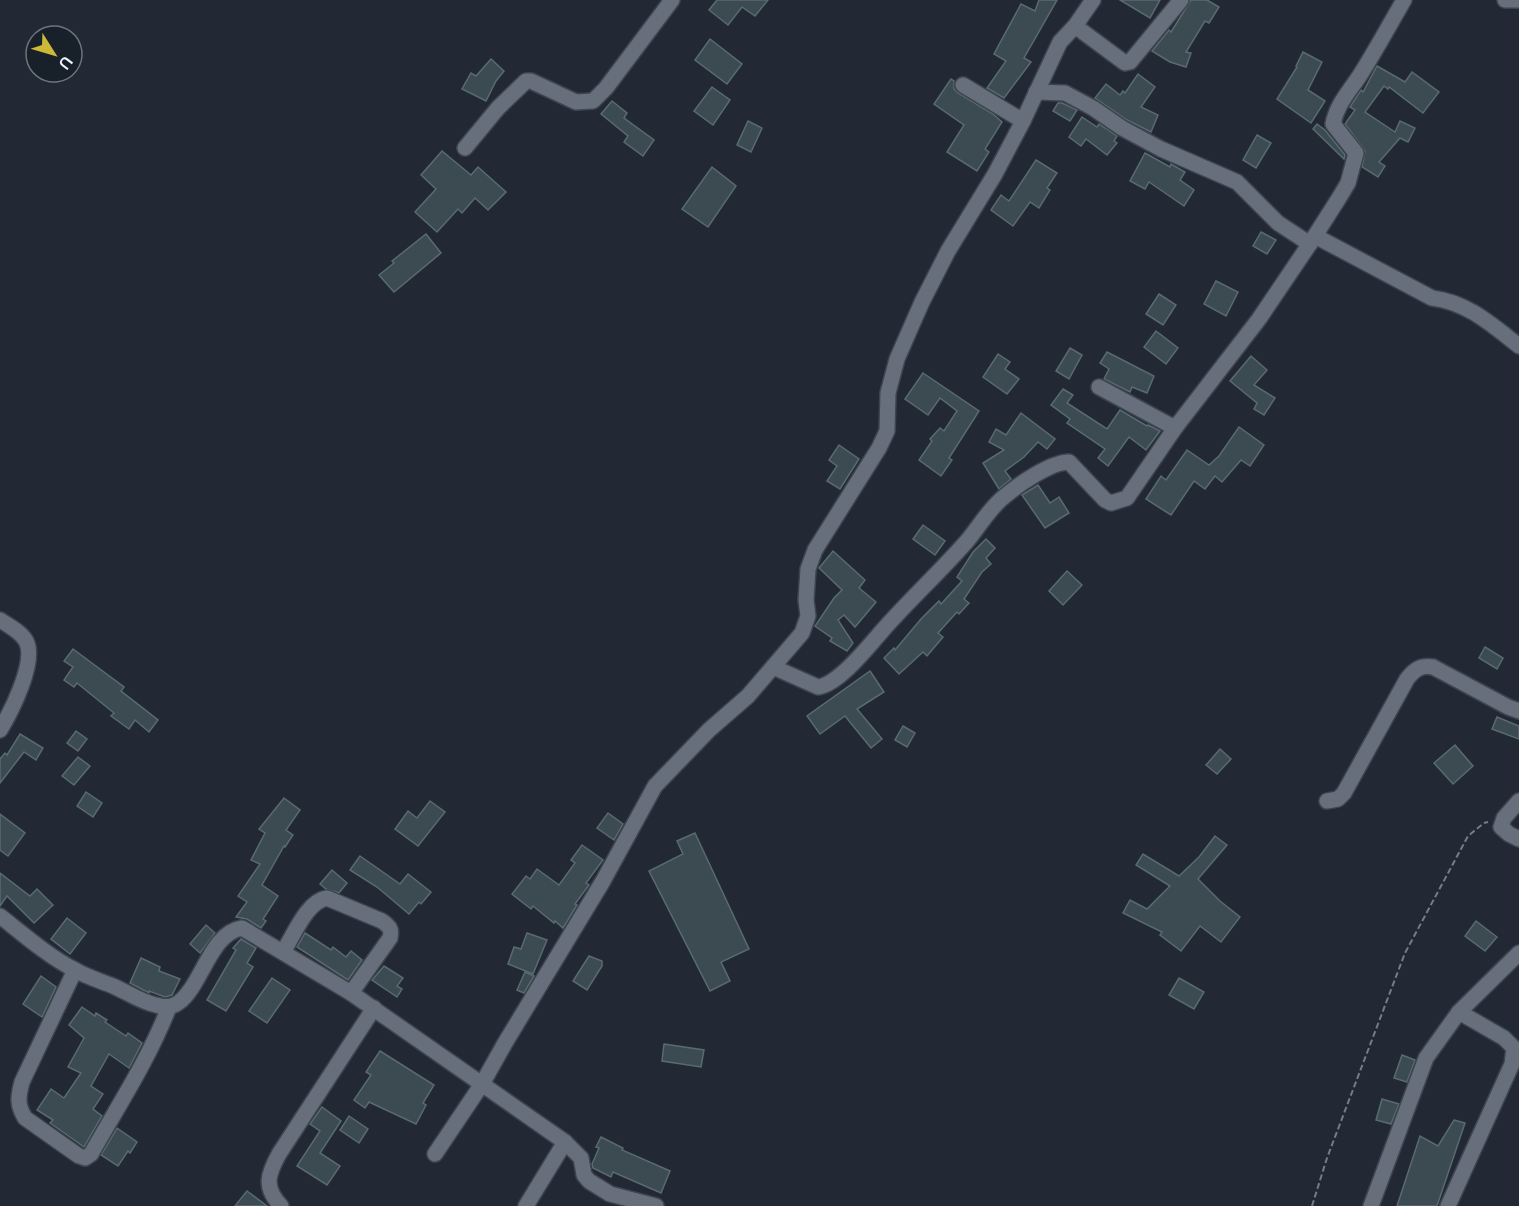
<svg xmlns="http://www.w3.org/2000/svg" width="1519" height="1206" font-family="Mulish,sans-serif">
	<rect width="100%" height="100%" fill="#222934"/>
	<g fill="#3c4b52" stroke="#596a71" stroke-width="1.5">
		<path d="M717 0H768L755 16 742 7 728 25 709 10Z"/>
		<path d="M1039 0H1057L1024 58 1031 62 1004 98 987 88 1006 61 994 54 1021 4 1035 11Z"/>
		<path d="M1120 0H1160L1150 18Z"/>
		<path d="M1191 0H1207L1219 7 1209 23 1205 21 1186 52 1191 53 1186 67 1170 62 1152 51 1169 30 1171 32Z"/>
		<path d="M710 39 742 64 727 84 695 60Z"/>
		<path d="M1303 52 1322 62 1308 90 1325 101 1311 123 1277 99 1297 67 1296 66Z"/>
		<path d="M491 59 504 71 496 81 486 101 462 89 471 73 476 76Z"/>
		<path d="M1377 66 1405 82 1412 72 1439 92 1423 113 1389 87 1388 89 1384 86 1365 112 1395 132 1400 121 1415 128 1408 142 1400 138 1379 162 1385 166 1378 177 1362 167 1365 151 1345 124 1355 110 1350 107 1361 90 1363 92Z"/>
		<path d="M1138 74 1155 87 1141 107 1158 115 1151 132 1127 120 1095 98 1106 84 1120 95 1123 91 1125 93Z"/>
		<path d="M951 79 954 81V89L958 93 993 114 1002 122 985 149 989 152 977 171 947 152 964 125 934 104Z"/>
		<path d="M712 87 730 100 713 125 694 111Z"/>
		<path d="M612 101 627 113 624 118 654 140 643 156 624 142 628 136 601 114Z"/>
		<path d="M1058 103H1062L1077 110 1070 121 1053 111Z"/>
		<path d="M1082 117 1097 127 1099 124 1117 136 1114 141 1117 143 1107 155 1086 139 1081 146 1069 137Z"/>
		<path d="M748 121 762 128 751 152 737 145Z"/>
		<path d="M1317 124 1325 130 1345 155 1344 159 1313 129Z"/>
		<path d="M1257 135 1271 143 1256 168 1243 160Z"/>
		<path d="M442 151 471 175 478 167 506 192 488 210 475 198 462 213 458 209 437 232 415 212 436 189 421 175Z"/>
		<path d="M1145 153 1170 167 1171 164 1185 172 1180 180 1194 190 1184 206 1149 182 1145 189 1130 181Z"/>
		<path d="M1036 160 1057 173 1047 188 1050 190 1039 208 1030 202 1013 226 991 210 1001 195 1009 201Z"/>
		<path d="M712 167 736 186 708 227 682 209Z"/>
		<path d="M1261 232 1276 240 1267 254 1253 246Z"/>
		<path d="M426 234 441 253 394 292 379 275 394 263 392 261Z"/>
		<path d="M1216 281 1238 292 1226 316 1204 304Z"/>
		<path d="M1159 294 1176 305 1163 325 1146 314Z"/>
		<path d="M1156 331 1178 348 1166 364 1144 347Z"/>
		<path d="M1070 348 1082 355 1069 379 1056 371Z"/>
		<path d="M1107 352 1154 376 1147 393 1132 387 1130 392 1104 379 1109 369 1100 363Z"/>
		<path d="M998 354 1010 362 1005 369 1019 379 1007 394 983 377Z"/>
		<path d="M1251 356 1267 370 1254 385 1275 398 1264 415 1254 409 1257 403 1230 381Z"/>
		<path d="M923 373 979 411 949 458 952 460 941 476 919 460 932 441 930 439 940 428 944 431 957 411 940 398 928 415 905 399Z"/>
		<path d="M1063 389 1073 395 1067 403 1107 429 1120 410 1147 426 1148 425 1160 431 1146 450 1129 437 1108 466 1098 458 1105 449 1067 423 1070 419 1051 405Z"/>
		<path d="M1021 413 1055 439 1047 449 1038 442 1024 457 1005 471 1011 479 999 489 983 463 1004 450 989 442 996 429 1006 435Z"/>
		<path d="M1239 427 1264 445 1250 466 1241 460 1222 482 1215 476 1205 489 1194 481 1171 515 1146 499 1161 476 1166 480 1187 450 1209 465 1219 456Z"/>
		<path d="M839 445 859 459 840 489 827 481 837 466 829 460Z"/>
		<path d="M1038 485 1050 503 1059 497 1069 513 1045 528 1022 495Z"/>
		<path d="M923 525 945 541 935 555 913 539Z"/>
		<path d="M986 539 995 548 986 558 991 564 982 572 964 599 969 603 959 614 957 612 938 633 943 637 927 656 923 652 899 674 884 658 894 648 895 650 921 619 939 601 941 604 962 581 957 577 973 552Z"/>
		<path d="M833 551 865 580 859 588 876 602 855 627 844 615 838 620 853 643 847 651 830 641 832 638 815 626 834 598 842 590 819 568Z"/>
		<path d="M1067 571 1082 585 1063 605 1049 591Z"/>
		<path d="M1485 647 1503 658 1497 669 1479 658Z"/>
		<path d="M73 649 124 687 121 691 158 720 149 732 135 720 129 729 111 716 114 713 77 683 74 687 64 680 73 667 64 661Z"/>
		<path d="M870 671 884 692 857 709 882 739 871 748 845 716 820 734 807 716Z"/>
		<path d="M1497 717 1519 726V739L1492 729Z"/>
		<path d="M903 726 915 733 907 747 895 740Z"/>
		<path d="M76 731 87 739 78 751 67 743Z"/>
		<path d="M20 734 43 748 36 760 24 752 0 783V759L5 753 7 755Z"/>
		<path d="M1455 745 1473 766 1453 784 1434 763Z"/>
		<path d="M1220 749 1231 759 1217 774 1206 765Z"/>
		<path d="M78 757 90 766 74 785 62 776Z"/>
		<path d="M86 792 102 803 93 817 77 806Z"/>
		<path d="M284 798 300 810 286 830 293 835 285 847 284 846 262 885 278 896 263 919 266 921 261 928 247 919 236 917 247 902 238 896 260 864 251 860 265 833 259 829Z"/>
		<path d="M430 801 445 812 418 846 395 829 408 811 417 818Z"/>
		<path d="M608 813 623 824 614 840 597 828Z"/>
		<path d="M0 814 25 833 8 856 0 850Z"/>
		<path d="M695 833 749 949 721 962 730 981 710 991 649 871 683 854 677 841Z"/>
		<path d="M1215 836 1227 845 1198 879 1220 901 1240 917 1221 942 1200 926 1181 951 1160 935 1162 932 1123 913 1130 900 1147 909 1170 886 1136 865 1143 854 1179 876 1199 857Z"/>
		<path d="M582 845 603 860 586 883 589 885 575 904 577 905 563 928 555 921 554 923 533 906 531 909 512 894 526 876 530 879 537 869 559 885 575 863 571 860Z"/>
		<path d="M360 856 400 884 408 874 431 892 421 904 419 902 409 914 377 887 350 870Z"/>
		<path d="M332 870 347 883 339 893 326 889 320 884Z"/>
		<path d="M0 873 30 896 37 889 53 905 34 923 7 896 0 906Z"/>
		<path d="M67 918 86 933 70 954 51 939Z"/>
		<path d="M1476 921 1497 937 1485 951 1465 936Z"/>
		<path d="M206 925 215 933 200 953 190 944Z"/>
		<path d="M305 933 331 950 333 947 346 957 351 951 362 960 348 980 297 947Z"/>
		<path d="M527 933 547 940 533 974 508 964 514 947 521 949Z"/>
		<path d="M241 939 256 948 247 963 253 967 226 1011 207 1000 236 950 233 948Z"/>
		<path d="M589 956 602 961V966L587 990 573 981Z"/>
		<path d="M141 958 160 967 159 971 180 979 172 995 165 997 149 991V993L130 983Z"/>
		<path d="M384 966 403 978 397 986 402 989 397 997 372 980Z"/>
		<path d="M525 972 534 976 524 993 517 990Z"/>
		<path d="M41 976 56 987 42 1017 23 1004Z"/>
		<path d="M272 978 290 990 267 1023 249 1011Z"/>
		<path d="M1179 978 1204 992 1194 1009 1169 995Z"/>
		<path d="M82 1007 95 1016 96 1013 107 1020 105 1022 126 1036 128 1033 142 1043 129 1068 109 1054 91 1086 103 1094 93 1109 102 1116 84 1147 50 1123 53 1120 37 1110 51 1089 64 1098 81 1073 68 1067 84 1038 69 1025Z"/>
		<path d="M664 1044 704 1050 701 1067 662 1061Z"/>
		<path d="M380 1051 434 1085 423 1103 426 1105 416 1124 369 1102 365 1108 354 1100 371 1075 366 1072Z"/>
		<path d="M1402 1055 1415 1060 1407 1082 1394 1078Z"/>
		<path d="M1382 1099 1399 1104 1391 1124 1376 1120Z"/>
		<path d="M322 1107 341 1121 320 1153 340 1166 327 1185 297 1166 320 1131 310 1124Z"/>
		<path d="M349 1116 368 1129 359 1143 340 1130Z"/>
		<path d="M1454 1120 1465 1123 1437 1206H1397L1420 1136 1438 1146Z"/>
		<path d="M117 1128 137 1142 130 1153 128 1151 118 1166 101 1155Z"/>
		<path d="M601 1137 623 1148 622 1150 670 1171 661 1193 613 1172 611 1177 593 1168 592 1164 599 1148 596 1147Z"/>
		<path d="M247 1191 267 1206H235Z"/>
	</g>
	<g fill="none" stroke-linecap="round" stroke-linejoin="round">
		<defs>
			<g id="minor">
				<path d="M1505 0H1519"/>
				<path d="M1075 26 1125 63 1130 62 1181 0"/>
				<path d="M963 85 1023 121"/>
				<path d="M1036 92 1065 93 1093 108 1122 128 1161 149 1237 182 1278 223 1310 244"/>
				<path d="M465 148 498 108 526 81H531L576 102 593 101 606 88 672 0"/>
				<path d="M1315 236 1432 298C1467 302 1492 325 1519 346"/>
				<path d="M1099 387 1175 428"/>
				<path d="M0 620C8 625 21 632 26 641 37 661 11 712 0 730"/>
				<path d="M773 667 818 687C838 685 869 646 882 631 909 600 940 572 967 541 979 527 990 507 1005 496 1019 484 1051 462 1069 462L1105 500 1111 503 1127 498 1175 428 1259 319 1311 242 1339 198 1348 183 1356 153 1333 124C1337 103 1351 90 1362 72 1377 48 1390 24 1404 0"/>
				<path d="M1327 801 1338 799 1344 793 1407 679C1414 670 1420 665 1433 667L1508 707 1519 711"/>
				<path d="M1519 801 1504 818 1501 827 1509 834 1519 839"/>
				<path d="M0 916C24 935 48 956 75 970 87 977 101 981 113 986 127 992 141 1002 156 1005 163 1007 171 1008 178 1003 202 986 210 933 242 928L351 993 565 1142 581 1158 584 1175 589 1181 610 1194 656 1206"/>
				<path d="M283 952C294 935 307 901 327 898L382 921C390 927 392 929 390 938L351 993"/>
				<path d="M75 970 22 1082C18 1097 17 1105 25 1118L79 1156 85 1158 91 1154C118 1106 149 1059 169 1007"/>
				<path d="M435 1154 482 1084 505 1043 603 881 655 786 709 730 748 696 802 633 808 616 806 600 808 569 815 550 879 448 887 431 888 393 897 359 922 302 948 251 995 174 1023 121 1060 42 1075 26 1093 0"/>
				<path d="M281 1206C263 1187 268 1174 279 1154L374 1008"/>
				<path d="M526 1206 565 1142"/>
				<path d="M1371 1206 1426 1058 1459 1012 1519 953"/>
				<path d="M1448 1206 1512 1064 1514 1048 1504 1038 1459 1012"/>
			</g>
		</defs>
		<use href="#minor" stroke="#3d444e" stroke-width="18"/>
		<path stroke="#767c86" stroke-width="2" stroke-dasharray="6 3" stroke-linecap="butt" d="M1312 1206 1327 1158 1405 953 1468 836 1484 823 1488 822"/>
		<use href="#minor" stroke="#676f7c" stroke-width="15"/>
	</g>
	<g transform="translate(54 54) rotate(127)"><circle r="28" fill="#18202a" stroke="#6e757e" stroke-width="1.5"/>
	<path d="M0-4.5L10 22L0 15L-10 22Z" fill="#cdb938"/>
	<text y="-9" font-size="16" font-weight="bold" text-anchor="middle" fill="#f0f5fd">U</text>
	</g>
</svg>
